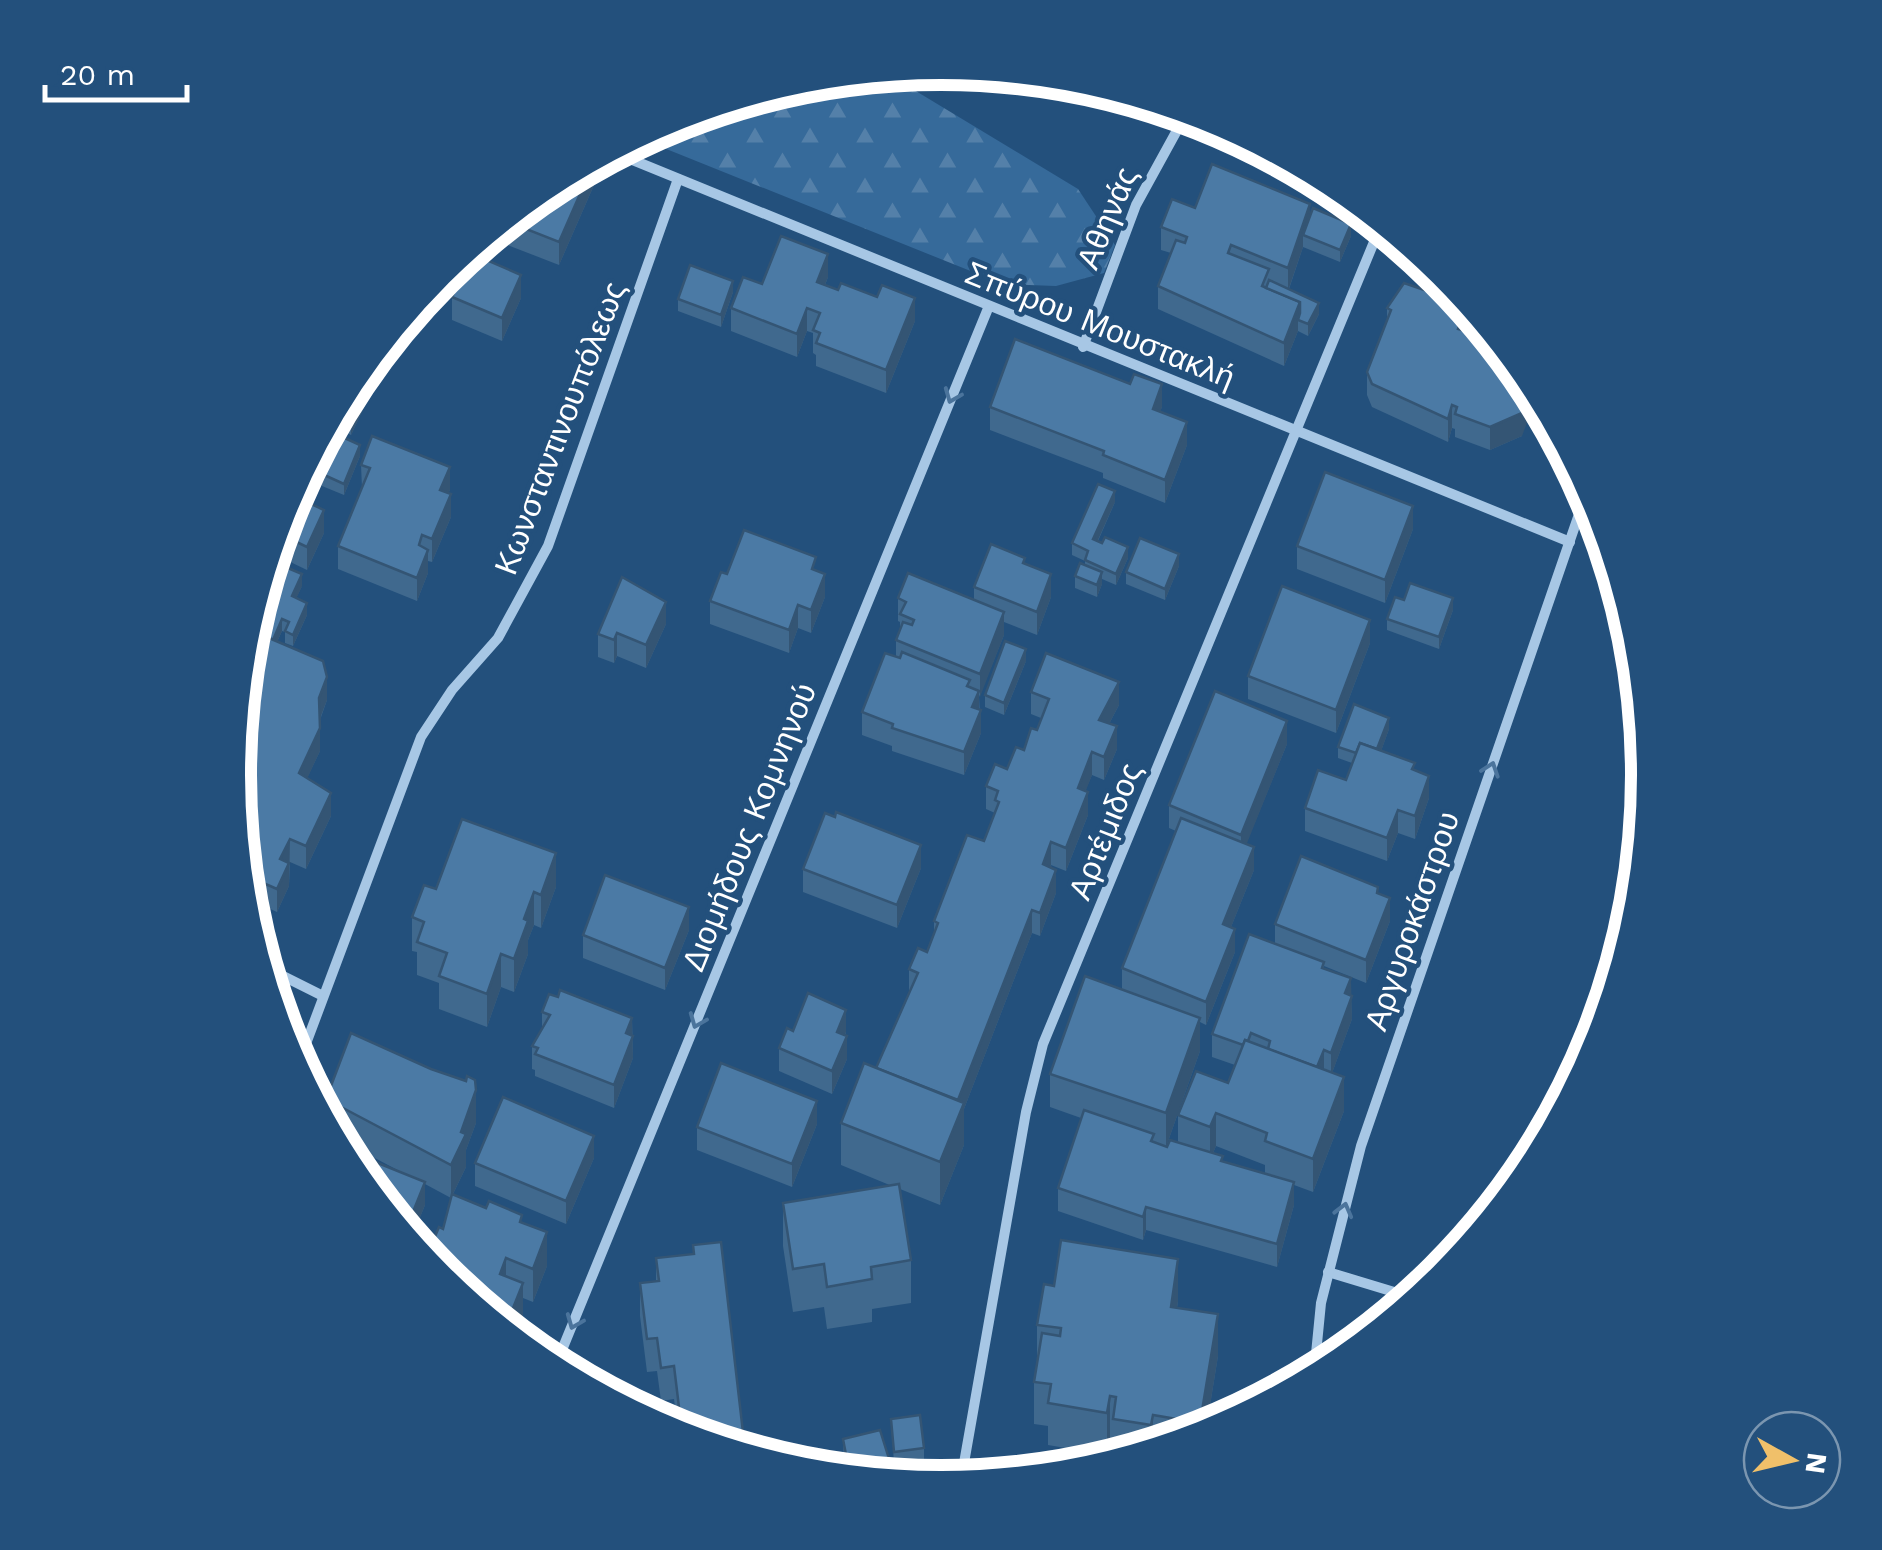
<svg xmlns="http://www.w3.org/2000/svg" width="1882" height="1550" font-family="'Work Sans',sans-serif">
	<defs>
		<pattern id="forest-firs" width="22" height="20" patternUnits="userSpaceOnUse" patternTransform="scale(2.5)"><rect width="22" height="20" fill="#366a9a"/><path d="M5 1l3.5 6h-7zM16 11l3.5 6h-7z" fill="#5480a9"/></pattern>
	</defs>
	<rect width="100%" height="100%" fill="#23507c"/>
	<path fill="url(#forest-firs)" d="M886 73 1078 189 1115 245 1104 273 1056 286 1003 284 639 138C715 98 802 81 886 73Z"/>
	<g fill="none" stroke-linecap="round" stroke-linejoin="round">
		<g stroke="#a7c7e5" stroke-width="10">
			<path d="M613 152 1570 542"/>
			<path d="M1083 347 1136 205 1186 114"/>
			<path d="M263 966 323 996"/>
			<path d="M298 1065 421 737 452 690 498 638 548 546 678 179"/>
			<path d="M1328 1272 1414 1298"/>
			<path d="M555 1367 989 306"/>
			<path d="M1314 1374 1321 1303 1361 1146 1587 491"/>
			<path d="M961 1480 1026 1112 1043 1044 1381 225"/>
		</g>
	</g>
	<g fill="#40698e" fill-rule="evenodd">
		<path d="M1013 75 1080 81 1125 95 1123 108 1013 83Z"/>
		<path d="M594 185 559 265 487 237 548 186Z"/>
		<path d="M1195 208 1310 217 1351 236 1340 262 1303 247 1289 289 1319 314 1308 336 1298 331 1284 366 1158 309V286L1171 253 1161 250V227Z"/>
		<path d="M468 252 521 298 502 341 452 320V297L454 292 448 289V269Z"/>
		<path d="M828 277 825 285 915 321 886 393 816 366V355L813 353V333L807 331 797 357 731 331V308L762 284Z"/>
		<path d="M733 292 721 327 678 311V299Z"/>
		<path d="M1468 307V328L1466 332 1484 337 1522 436 1490 450 1455 437V429L1452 428 1448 442 1372 407 1367 395V372L1387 320V308Z"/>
		<path d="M381 371 351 435 330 424 353 381Z"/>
		<path d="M990 407H1162L1160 411 1187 445 1165 503 1103 478V473L990 430Z"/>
		<path d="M360 456 344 495 322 486V474Z"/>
		<path d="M361 465 450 490 448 493 451 517 432 562 428 561V573L417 601 338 569V546L362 488Z"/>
		<path d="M322 469 307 502 324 533 307 570 282 558 277 569 268 567 288 504Z"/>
		<path d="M1115 502 1098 541 1128 558 1116 585 1102 579V584L1097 597 1075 588V576L1085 565V561L1072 555V543Z"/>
		<path d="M1413 529 1385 603 1297 569V546Z"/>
		<path d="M1025 564 1051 597 1037 635 1004 622V635L979 697 981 733 964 775 892 751V746L862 735V712L896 656V640L900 629V622L898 621V598L974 600V587Z"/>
		<path d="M1179 566 1165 600 1126 584V572Z"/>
		<path d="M816 571 825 597 811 633 798 628 789 653 710 624V601L727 574Z"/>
		<path d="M302 586 296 598 307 615 293 646 285 643V632L282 631 277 642 327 700 320 720V751L307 778 331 816 306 869 290 862 289 886 277 912 246 898 234 780 238 782 242 774 234 770 241 702 257 665 246 661V649Z"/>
		<path d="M1404 600 1453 610 1439 649 1387 630V619Z"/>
		<path d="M666 624 646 668 617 656 614 663 598 657V634Z"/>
		<path d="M1370 643 1336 733 1248 699V676Z"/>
		<path d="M1026 661 1004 715 985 707V695Z"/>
		<path d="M1031 692 1119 705 1109 724 1117 749 1104 780 1092 775 1085 791 1088 815 1066 871 1051 865 1056 893 1040 936 1032 933 964 1109V1145L940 1205 900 1189 911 1260V1303L872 1309V1322L827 1329 824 1307 793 1312 783 1246V1203L892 1186 841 1165V1123L876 1068 909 992V969L927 952 934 934V921L984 841 995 813 986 809V786L1007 769 1024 750 1037 730 1041 718 1031 714Z"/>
		<path d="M1389 729 1381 751 1415 770 1429 798 1415 839 1398 833 1387 861 1305 831V808L1346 780 1352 763 1338 758V747Z"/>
		<path d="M1287 744 1246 844 1254 870 1231 927 1235 952 1206 1025 1200 1022V1051L1166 1147 1178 1142V1115L1228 1083 1235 1065 1212 1057V1034L1275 944V924L1378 893 1390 921 1366 983 1324 966V968L1351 996 1352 1019 1332 1073 1344 1111 1313 1192 1294 1185V1205L1277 1267 1146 1230 1143 1240 1058 1211V1188L1081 1118 1050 1107V1074L1122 990V968L1176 831 1169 828V805ZM1216 1146 1265 1165V1174L1223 1162 1213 1153Z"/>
		<path d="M835 817 921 868 897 928 803 892V869Z"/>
		<path d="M556 887 541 928 534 925 528 940V954L514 992 501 987 487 1027 439 1009V983L417 975V952L412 951V917L436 889Z"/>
		<path d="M689 930 665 990 583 958V935Z"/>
		<path d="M558 997 632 1018 633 1058 614 1108 535 1076V1070L532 1069V1046L542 1028V1012Z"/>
		<path d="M793 1031 846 1032 845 1036 847 1059 832 1094 779 1071V1048Z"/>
		<path d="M326 1099 476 1123 466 1150V1167L453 1194 522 1223 547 1266 533 1302 523 1298V1316L443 1229 451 1198 425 1184V1205L411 1239 352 1168 405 1174 337 1138 326 1117Z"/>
		<path d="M817 1124 792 1187 697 1150V1127Z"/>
		<path d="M594 1158 566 1224 475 1186V1163Z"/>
		<path d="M693 1245 744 1441V1451L678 1431 674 1399 661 1401 657 1371 647 1372 640 1316V1283L656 1281V1258L693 1254Z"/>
		<path d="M1178 1301 1177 1308 1218 1356 1206 1430 1113 1458V1439L1110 1438 1107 1455 1048 1445V1426L1034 1424V1382L1037 1361V1325Z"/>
		<path d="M891 1419 924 1448V1460L894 1463Z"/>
		<path d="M843 1439 895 1478 844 1466Z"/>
	</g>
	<g fill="#345574">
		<path d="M594 162V185L559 265V242Z"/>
		<path d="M1310 204V227L1303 235V247L1288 291V268Z"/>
		<path d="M1351 224V236L1340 262V250Z"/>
		<path d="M828 254V277L817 305V282Z"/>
		<path d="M521 275V298L502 341V318Z"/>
		<path d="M733 281V292L721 327V315Z"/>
		<path d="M915 298V321L886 393V370Z"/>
		<path d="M1300 302V321L1298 320V331L1284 366V343Z"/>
		<path d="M1319 303V314L1308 336V324Z"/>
		<path d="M1467 306 1468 328 1458 352V329Z"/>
		<path d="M807 308V331L797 357V334Z"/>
		<path d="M381 348V371L351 435V412Z"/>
		<path d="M1162 384V407L1153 432V409Z"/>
		<path d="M1532 387 1537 396 1522 436 1490 450V427Z"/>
		<path d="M1452 405V428L1448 442V419Z"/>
		<path d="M1187 422V445L1165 503V480Z"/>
		<path d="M360 445V456L344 495V484Z"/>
		<path d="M322 446V469L298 521V498Z"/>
		<path d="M450 467V490L440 513V490Z"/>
		<path d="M1115 491V502L1093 551V539Z"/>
		<path d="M451 494V517L432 562V539Z"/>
		<path d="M1413 506V529L1385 603V580Z"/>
		<path d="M324 510V533L307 570V547Z"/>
		<path d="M282 535V558L277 569V546Z"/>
		<path d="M1128 547V558L1116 585V574Z"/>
		<path d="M428 550V573L417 601V578Z"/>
		<path d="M1179 554V566L1165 600V589Z"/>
		<path d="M1102 572V584L1097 597V585Z"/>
		<path d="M302 574V586L292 608V596Z"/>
		<path d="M825 574V597L811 633V610Z"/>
		<path d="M1051 574V597L1037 635V612Z"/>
		<path d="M1453 598V610L1439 649V637Z"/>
		<path d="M666 602V624L646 668V645Z"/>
		<path d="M307 603V615L293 646V635Z"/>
		<path d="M798 605V628L789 653V630Z"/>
		<path d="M1004 612V635L980 697V674Z"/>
		<path d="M282 619V631L265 669V657Z"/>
		<path d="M1370 620V643L1336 733V710Z"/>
		<path d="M617 633V656L614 663V640Z"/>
		<path d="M1026 649V661L1004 715V703Z"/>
		<path d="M327 677V700L319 721V698Z"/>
		<path d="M1119 682V705L1099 743V720Z"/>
		<path d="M979 691V714L972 707Z"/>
		<path d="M981 710V733L964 775V752Z"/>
		<path d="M1389 718V729L1374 771V759Z"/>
		<path d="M1287 721V744L1241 858V835Z"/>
		<path d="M1117 726V749L1104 780V757Z"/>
		<path d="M320 728V751L299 796V773Z"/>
		<path d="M1092 752V775L1078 811V788Z"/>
		<path d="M1429 776V798L1415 839V816Z"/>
		<path d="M1088 792V815L1066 871V848Z"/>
		<path d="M331 793V816L306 869V846Z"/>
		<path d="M1398 810V833L1387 861V838Z"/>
		<path d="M290 839 289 886 277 912V889L280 859Z"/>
		<path d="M1051 842V865L1043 887V864Z"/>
		<path d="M921 845V868L897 928V905Z"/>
		<path d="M1254 847V870L1223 947V924Z"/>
		<path d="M556 853V887L541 928V895Z"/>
		<path d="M1056 870V893L1040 936V913Z"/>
		<path d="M534 892V925L528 940V954L514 992V959L524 919Z"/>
		<path d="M1390 898V921L1366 983V960Z"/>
		<path d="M689 907V930L665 990V968Z"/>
		<path d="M1032 910V933L964 1109V1145L940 1205V1162L952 1117Z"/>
		<path d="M1235 929V952L1206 1025V1002Z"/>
		<path d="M501 954V987L487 1027V994Z"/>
		<path d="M1351 978 1352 1019 1331 1076V1053L1345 993Z"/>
		<path d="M846 1010V1032L837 1055V1032Z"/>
		<path d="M632 1018 633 1058 614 1108V1085L626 1033Z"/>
		<path d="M1200 1018V1051L1166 1147V1113Z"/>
		<path d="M847 1036V1059L832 1094V1071Z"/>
		<path d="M1324 1050V1073L1317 1068Z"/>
		<path d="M1344 1077V1111L1313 1192V1159Z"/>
		<path d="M476 1090V1123L466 1150V1167L451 1198V1165Z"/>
		<path d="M817 1101V1124L792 1187V1164Z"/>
		<path d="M1216 1113V1146L1210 1160V1127Z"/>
		<path d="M594 1136V1158L566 1224V1201Z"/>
		<path d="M425 1182V1205L411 1239 405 1232Z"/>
		<path d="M1294 1182V1205L1277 1267V1244Z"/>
		<path d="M1146 1207V1230L1143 1240V1217Z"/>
		<path d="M547 1232V1266L533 1302V1269Z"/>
		<path d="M506 1258V1291L500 1274Z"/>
		<path d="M1178 1259V1301L1171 1349V1307Z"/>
		<path d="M523 1283V1316L515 1336 505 1328Z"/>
		<path d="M1218 1314V1356L1206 1430 1200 1432V1423Z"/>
		<path d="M1110 1396V1438L1107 1455V1413Z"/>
		<path d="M1153 1415V1446L1151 1447V1425Z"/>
	</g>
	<g fill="#4b7aa5" stroke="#345574" stroke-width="2.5">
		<path d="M594 162 559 242 506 221 548 186Z"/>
		<path d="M1212 164 1310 204 1288 268 1231 245 1228 253 1269 269 1262 286 1300 302 1284 343 1158 286 1176 240 1185 243 1187 237 1161 227 1172 199 1195 208Z"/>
		<path d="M1313 208 1351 224 1340 250 1303 235Z"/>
		<path d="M781 236 828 254 817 282 838 290 841 283 877 297 882 285 915 298 886 370 816 343 820 333 813 330 820 313 807 308 797 334 731 308 743 277 762 284Z"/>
		<path d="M468 252 521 275 502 318 452 297 463 273 450 267Z"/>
		<path d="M690 265 733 281 721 315 678 299Z"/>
		<path d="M1269 280 1319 303 1308 324 1298 320 1300 313V302L1266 288Z"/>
		<path d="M1404 283 1465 304 1467 306 1458 329 1484 337 1486 330 1532 387 1522 413 1490 427 1455 414 1457 407 1452 405 1448 419 1372 384 1367 372 1391 310 1387 308Z"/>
		<path d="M1015 339 1130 384 1134 374 1162 384 1153 409 1187 422 1165 480 1103 455 1104 451 990 407Z"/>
		<path d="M381 348 351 412 340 406 353 381Z"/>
		<path d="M338 435 360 445 344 484 322 474Z"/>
		<path d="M372 436 450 467 440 490 451 494 432 539 422 535 419 545 428 550 417 578 338 546 370 468 361 465Z"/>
		<path d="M319 444 322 446 298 498 324 510 307 547 282 535 277 546H275L288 504Z"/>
		<path d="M1325 472 1413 506 1385 580 1297 546Z"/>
		<path d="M1098 484 1115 491 1093 539 1102 543 1105 537 1128 547 1116 574 1085 560 1088 551 1072 543Z"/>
		<path d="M744 530 816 557 812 569 825 574 811 610 798 605 789 630 710 601 721 572 727 574Z"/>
		<path d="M1140 538 1179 554 1165 589 1126 572Z"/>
		<path d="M991 544 1025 558 1023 563 1051 574 1037 612 974 587Z"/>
		<path d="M1080 563 1102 572 1097 585 1075 576Z"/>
		<path d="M283 566 302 574 292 596 307 603 293 635 285 631 289 622 282 619 273 640 269 638 261 656 246 649Z"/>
		<path d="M908 573 1004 612 980 674 896 640 903 622 912 625 914 620 900 614 906 602 898 598Z"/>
		<path d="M622 577 666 602 646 645 617 633 614 640 598 634Z"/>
		<path d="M1410 583 1453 598 1439 637 1387 619 1395 597 1404 600Z"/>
		<path d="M1282 586 1370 620 1336 710 1248 676Z"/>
		<path d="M269 638 323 661 327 677 319 698 320 728 299 773 331 793 306 846 290 839 280 859 289 863 277 889 243 874 234 780 238 782 252 754 236 748 241 702Z"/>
		<path d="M1005 641 1026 649 1004 703 985 695Z"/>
		<path d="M902 652 970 680 967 686 979 691 972 707 981 710 964 752 892 728 893 724 862 712 885 653 900 658Z"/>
		<path d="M1046 653 1119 682 1099 720 1117 726 1104 757 1092 752 1078 788 1088 792 1066 848 1051 842 1043 864 1056 870 1040 913 1032 910 958 1100 876 1068 918 973 909 969 918 948 927 952 938 923 934 921 967 835 984 841 999 802 995 800 998 791 986 786 995 764 1007 769 1016 747 1024 750 1031 728 1037 730 1049 699 1031 692Z"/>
		<path d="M1215 691 1287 721 1241 835 1169 805Z"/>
		<path d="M1354 704 1389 718 1377 749 1360 743 1356 753 1338 747Z"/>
		<path d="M1360 743 1415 763 1412 769 1429 776 1415 816 1398 810 1387 838 1305 808 1318 770 1346 780Z"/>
		<path d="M836 812 921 845 897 905 803 869 825 813 835 817Z"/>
		<path d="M1181 818 1254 847 1223 924 1235 929 1206 1002 1122 968Z"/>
		<path d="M462 819 556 853 541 895 534 892 524 919 528 921 514 959 501 954 487 994 439 976 447 953 417 942 424 922 412 917 424 885 436 889Z"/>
		<path d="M1301 856 1378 887 1377 893 1390 898 1366 960 1275 924Z"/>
		<path d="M605 875 689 907 665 968 583 935Z"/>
		<path d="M1249 934 1324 962 1322 968 1351 978 1345 993 1352 996 1331 1053 1324 1050 1317 1067 1268 1049 1270 1041 1251 1033 1248 1041 1245 1040 1243 1045 1212 1034Z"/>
		<path d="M1085 976 1200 1018 1166 1113 1050 1074Z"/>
		<path d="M560 990 632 1018 626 1033 633 1036 614 1085 535 1054 538 1048 532 1046 550 1015 542 1012 549 994 558 997Z"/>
		<path d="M808 993 846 1010 837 1032 847 1036 832 1071 779 1048 787 1028 793 1031Z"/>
		<path d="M351 1033 431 1069 466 1081 467 1076 475 1080 476 1090 461 1132 466 1134 451 1165 326 1099Z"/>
		<path d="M1245 1040 1344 1077 1313 1159 1265 1141 1267 1133 1216 1113 1210 1127 1178 1115 1196 1071 1228 1083Z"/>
		<path d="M721 1063 817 1101 792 1164 697 1127Z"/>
		<path d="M864 1063 964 1103 940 1162 841 1123Z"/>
		<path d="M503 1097 594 1136 566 1201 475 1163Z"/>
		<path d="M1084 1110 1154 1134 1151 1141 1167 1147 1170 1140 1223 1156 1221 1161 1294 1182 1277 1244 1146 1207 1143 1217 1058 1188Z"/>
		<path d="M343 1149 425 1182 405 1232 352 1168Z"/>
		<path d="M899 1184 911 1260 871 1267 872 1279 827 1287 824 1264 793 1269 783 1203Z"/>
		<path d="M452 1194 486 1208 489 1201 522 1215 520 1222 547 1232 533 1269 506 1258 500 1274 523 1283 505 1328 440 1275 426 1258 439 1227 443 1229Z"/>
		<path d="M1061 1240 1178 1259 1171 1307 1218 1314 1200 1423 1153 1415 1151 1425 1113 1419 1116 1397 1110 1396 1107 1413 1048 1403 1051 1384 1034 1382 1042 1333 1060 1336 1061 1328 1037 1325 1044 1284 1054 1286Z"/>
		<path d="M721 1242 744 1441 720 1444 682 1432 674 1366 661 1368 657 1338 647 1339 640 1283 659 1281 656 1258 694 1254 693 1245Z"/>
		<path d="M920 1415 924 1448 894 1452 891 1419Z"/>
		<path d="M880 1430 895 1478 822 1471 848 1465 843 1439Z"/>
	</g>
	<defs><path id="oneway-chevron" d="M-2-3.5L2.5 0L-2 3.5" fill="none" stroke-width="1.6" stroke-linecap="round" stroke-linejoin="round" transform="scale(2.5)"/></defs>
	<g stroke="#4b749c">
		<use href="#oneway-chevron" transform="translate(952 396) rotate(112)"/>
		<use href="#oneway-chevron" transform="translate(1491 769) rotate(-71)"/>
		<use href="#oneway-chevron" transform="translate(697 1021) rotate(112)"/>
		<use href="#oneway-chevron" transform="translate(1344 1210) rotate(-75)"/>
		<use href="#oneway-chevron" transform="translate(574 1322) rotate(112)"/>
	</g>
	<g text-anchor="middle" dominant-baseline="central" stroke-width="9" stroke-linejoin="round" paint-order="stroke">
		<g font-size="32" fill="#fff" stroke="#23507c">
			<text transform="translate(1107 218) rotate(-67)">Αθηνάς</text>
			<text transform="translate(1100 325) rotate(22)">Σπύρου Μουστακλή</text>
			<text transform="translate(560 428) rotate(-69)">Κωνσταντινουπόλεως</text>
			<text transform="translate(749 827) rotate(-68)">Διομήδους Κομνηνού</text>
			<text transform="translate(1105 831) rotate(-68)">Αρτέμιδος</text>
			<text transform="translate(1412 921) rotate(-71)">Αργυροκάστρου</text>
		</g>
	</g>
	<path d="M0 0H1882V1550H0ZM251 775a690 690 0 1 1 1380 0a690 690 0 1 1-1380 0Z" fill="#23507c" fill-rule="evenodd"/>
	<path fill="none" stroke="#fff" stroke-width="12" d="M251 775a690 690 0 1 1 1380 0a690 690 0 1 1-1380 0Z"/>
	<g transform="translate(1792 1460) rotate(98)"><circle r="48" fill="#23507c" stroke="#7b96b0" stroke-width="2.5"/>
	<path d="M0-8L18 38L0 25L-18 38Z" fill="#f0c06a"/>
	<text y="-15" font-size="28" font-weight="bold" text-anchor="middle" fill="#ffffff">N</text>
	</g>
	<path d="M45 85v15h142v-15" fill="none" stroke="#ffffff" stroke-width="5"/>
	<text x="60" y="85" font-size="30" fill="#ffffff" stroke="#23507c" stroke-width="8" paint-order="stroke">20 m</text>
</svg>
